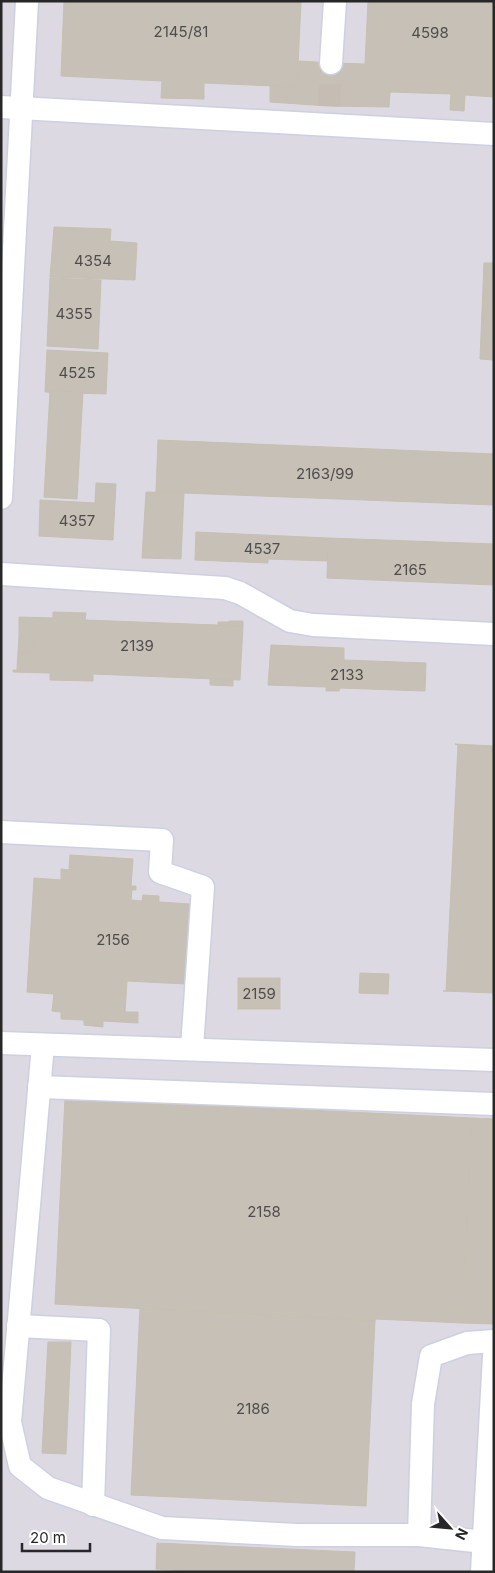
<svg xmlns="http://www.w3.org/2000/svg" width="495" height="1573" font-family="Inter,sans-serif">
	<rect width="100%" height="100%" fill="#ece3d7"/>
	<rect fill="#dcd9e3" x="1" y="1" width="493" height="1571"/>
	<g fill="#c6c0b7" stroke="#c7bfb1">
		<path d="M64 1H301L297 87 204 83V99L161 98 162 81 61 76Z"/>
		<path d="M368 1H494V97L465 95 464 111 450 110 451 94 390 92 389 107 329 106 331 63 365 64Z"/>
		<path d="M299 61 331 63 329 106 270 102V86L297 87Z"/>
		<path d="M54 227 111 229 110 241 137 243 135 280 50 277Z"/>
		<path d="M484 263H494V360L480 359Z"/>
		<path d="M50 278 101 280 98 349 47 346Z"/>
		<path d="M47 350 108 353 106 394 45 392Z"/>
		<path d="M50 391 83 392 77 499 44 497Z"/>
		<path d="M158 440 494 454V505L156 492Z"/>
		<path d="M96 483 116 484 113 540 39 536 40 500 95 503Z"/>
		<path d="M146 492 184 493 181 559 142 558Z"/>
		<path d="M196 532 328 538V561L268 559V563L195 560Z"/>
		<path d="M328 538 494 544V585L327 578Z"/>
		<path d="M53 612 86 613 85 620 243 626 240 680 93 674V681L50 680V673L13 672V670H17L18 652 33 653 34 637H19V617L53 618Z"/>
		<path d="M229 621H243V626L218 625V622H229Z"/>
		<path d="M19 637H34L33 653 18 652Z"/>
		<path d="M271 645 344 648V660L426 663 425 691 340 688 339 691H326V687L268 685Z"/>
		<path d="M210 679 233 680V686L210 685Z"/>
		<path d="M455 744 494 746V993L443 991H446L458 745Z"/>
		<path d="M70 855 133 859 131 886H136V890H132L131 900 142 901 143 895 159 896V902L190 904 189 929 197 930 186 984 127 981 125 1012H138V1023L103 1021V1027L84 1025V1020L61 1019V1012L52 1011 54 994 27 992 34 878 61 880V869L69 870Z"/>
		<path d="M360 973 389 974 388 994 359 993Z"/>
		<rect x="238" y="978" width="42" height="31"/>
		<path d="M65 1098 472 1118 462 1323 376 1319 375 1321 55 1304Z"/>
		<path d="M472 1118 494 1119V1324L462 1323Z"/>
		<path d="M140 1308 375 1321 366 1506 131 1495Z"/>
		<path d="M48 1342H71L66 1454 42 1453Z"/>
		<path d="M157 1543 355 1552 354 1572H207L156 1569Z"/>
	</g>
	<g fill="none" stroke-linecap="round" stroke-linejoin="round">
		<path stroke="#c5bdb4" stroke-width="22" stroke-dasharray="22 11" stroke-linecap="butt" d="M329 106 331 63"/>
		<defs>
			<g id="minor">
				<path d="M331 63 335 1"/>
				<path d="M1 107 494 134"/>
				<path d="M1 498 27 1"/>
				<path d="M1 574 225 588 240 593 290 621 313 625 494 634"/>
				<path d="M1 832 162 840 160 872 203 887 192 1048"/>
				<path d="M1 1043 494 1060"/>
				<path d="M43 1045 10 1422 20 1466 48 1488 162 1528 297 1535H419L484 1542"/>
				<path d="M39 1087 494 1104"/>
				<path d="M18 1326 99 1330 93 1505"/>
				<path d="M419 1535 423 1404 431 1356 467 1343 494 1341"/>
				<path d="M482 1572 494 1356"/>
			</g>
		</defs>
		<use href="#minor" stroke="#ccd0e2" stroke-width="25"/>
		<use href="#minor" stroke="#fff" stroke-width="22"/>
	</g>
	<g text-anchor="middle" dominant-baseline="central" stroke-width="5" stroke-linejoin="round" paint-order="stroke">
		<g font-size="15" fill="#4f4d4b">
			<text x="181" y="31">2145/81</text>
			<text x="430" y="32">4598</text>
			<text x="93" y="260">4354</text>
			<text x="74" y="313">4355</text>
			<text x="77" y="372">4525</text>
			<text x="325" y="473">2163/99</text>
			<text x="77" y="520">4357</text>
			<text x="262" y="548">4537</text>
			<text x="410" y="569">2165</text>
			<text x="137" y="645">2139</text>
			<text x="347" y="674">2133</text>
			<text x="113" y="939">2156</text>
			<text x="259" y="993">2159</text>
			<text x="264" y="1211">2158</text>
			<text x="253" y="1408">2186</text>
		</g>
	</g>
	<rect width="495" height="1573" fill="none" stroke="#272727" stroke-width="5"/>
	<g transform="translate(450 1528) rotate(117)" stroke="#ffffff" stroke-width="4" paint-order="stroke">
	<path d="M0-4L9 19L0 12L-9 19Z" fill="#272727"/>
	<text y="-8" font-size="14" font-weight="bold" text-anchor="middle" fill="#272727">N</text>
	</g>
	<path d="M22 1543v8h68v-8" fill="none" stroke="#272727" stroke-width="2.5"/>
	<text x="30" y="1543" font-size="15" fill="#272727" stroke="#ffffff" stroke-width="4" paint-order="stroke">20 m</text>
</svg>
